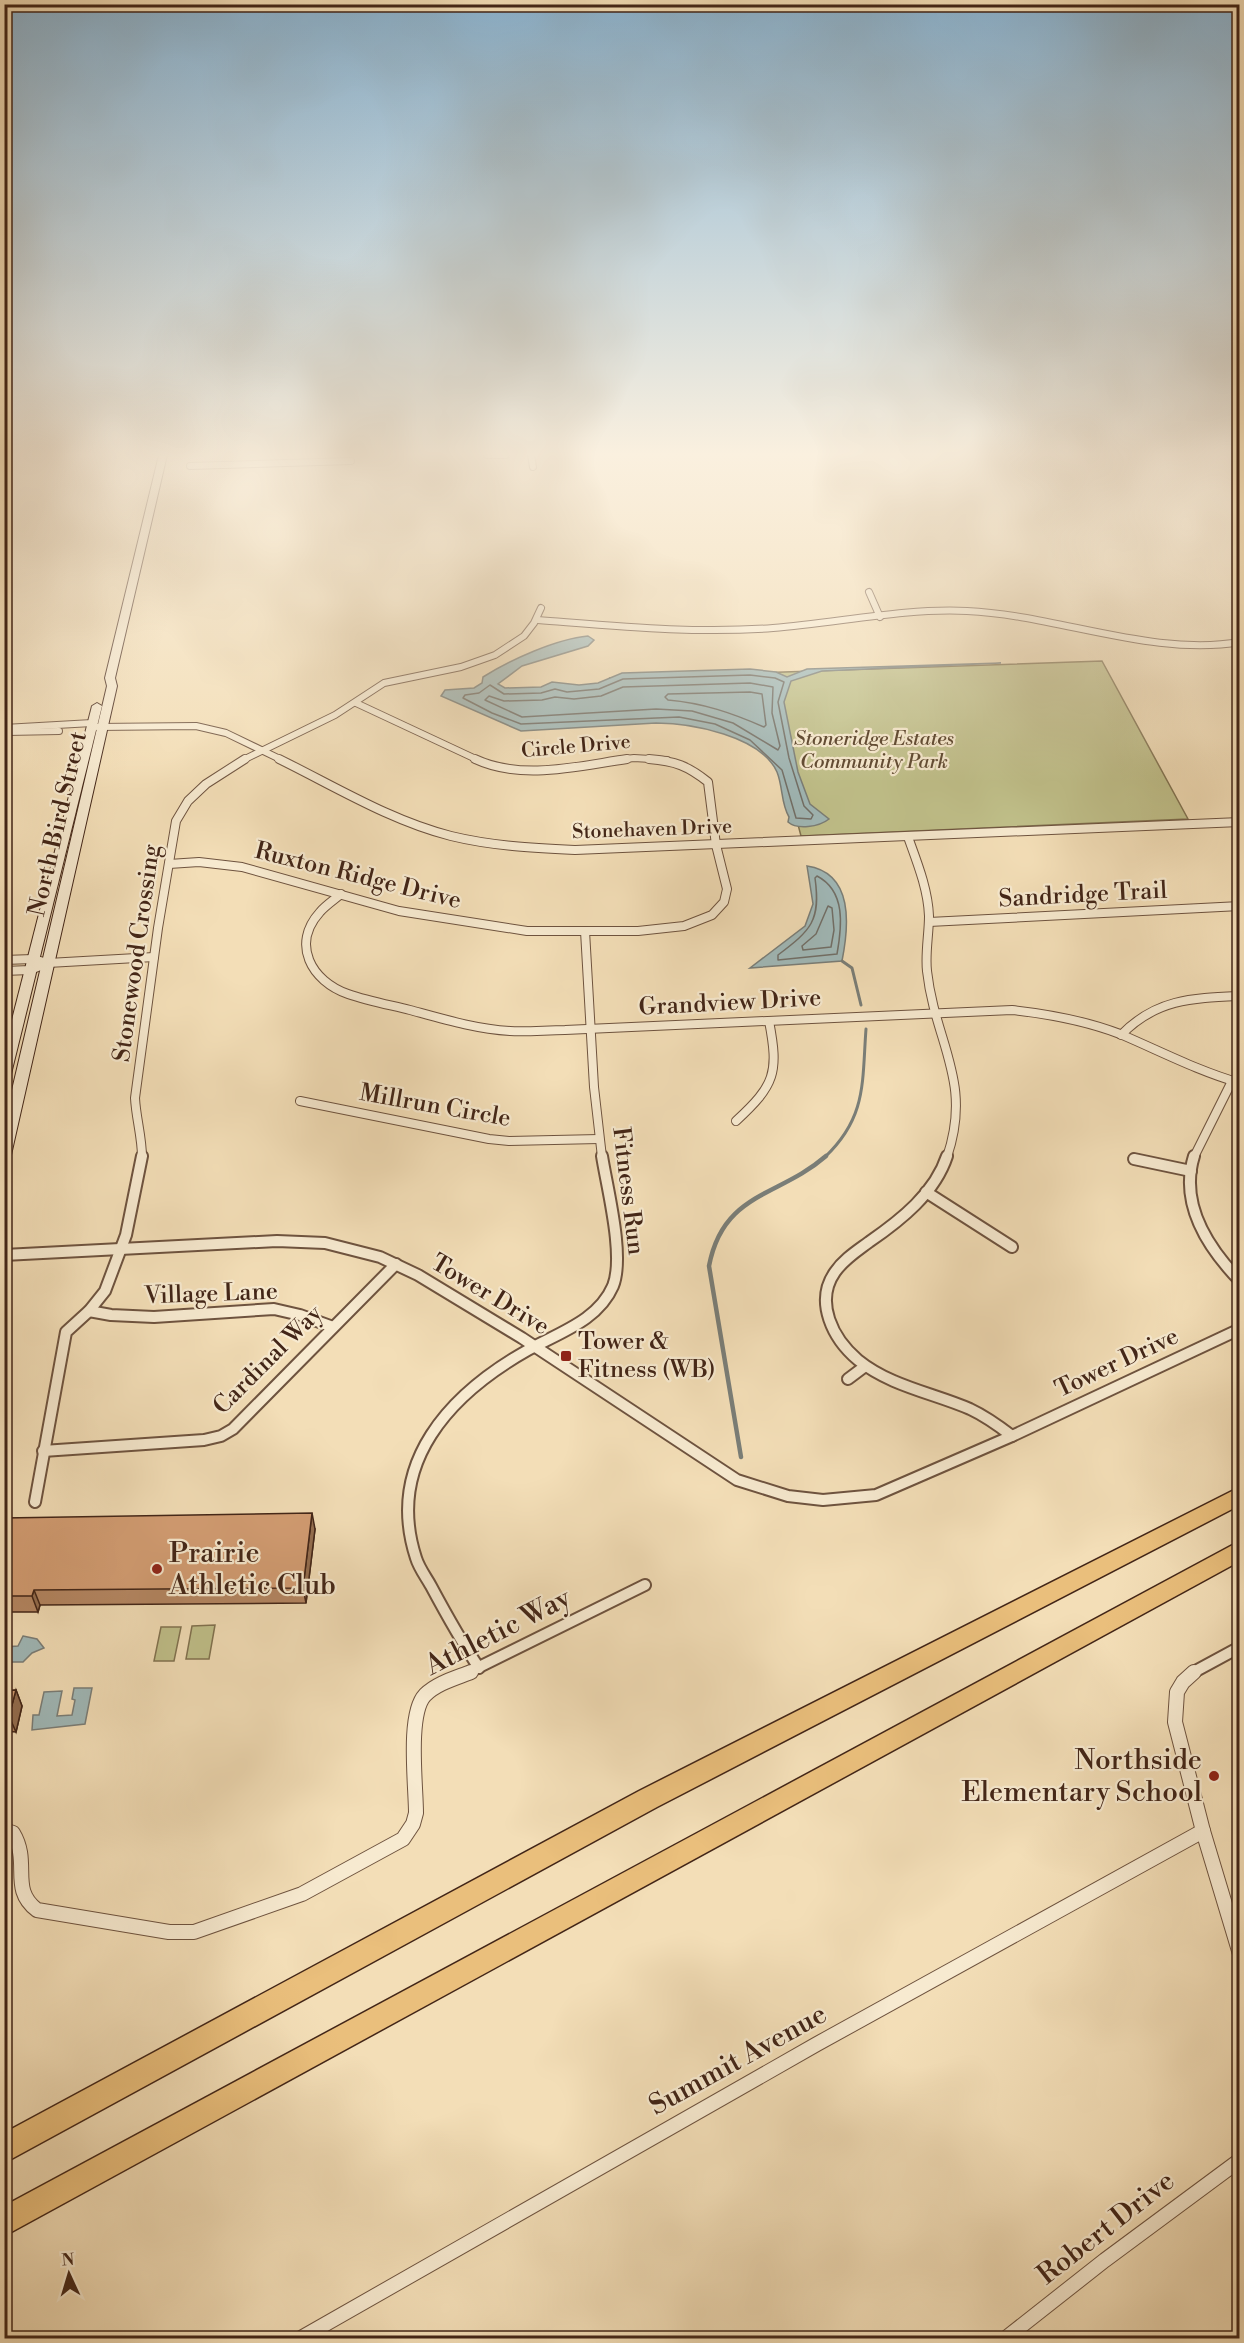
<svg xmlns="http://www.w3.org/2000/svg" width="1244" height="2343" font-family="'Libre Bodoni',serif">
	<rect width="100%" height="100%" fill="#f3deb7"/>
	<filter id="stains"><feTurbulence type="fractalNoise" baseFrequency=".00333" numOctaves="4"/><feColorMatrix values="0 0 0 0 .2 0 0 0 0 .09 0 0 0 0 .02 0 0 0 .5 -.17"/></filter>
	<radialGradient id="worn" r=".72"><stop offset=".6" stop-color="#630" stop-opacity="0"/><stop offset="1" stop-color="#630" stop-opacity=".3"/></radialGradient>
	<g fill="#c0c08a" stroke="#817250" stroke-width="1.5">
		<path d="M1102 661 1188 819 801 836 769 715 609 678Z"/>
		<path d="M215 1625 209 1659H186L192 1626Z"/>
		<path d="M161 1627H181L174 1661H154Z"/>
	</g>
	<g fill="#a0b9b9" stroke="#7a7e78" stroke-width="1.5">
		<path d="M588 636 594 640 588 646 522 666 498 684 505 688 541 687 552 682 579 685 598 683 622 673 750 669 776 672 787 677 807 669 1001 663 822 671 791 681 784 702 798 772 810 804 829 819C819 827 797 830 788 822L789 817C781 804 783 787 777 772 761 736 691 723 656 723L521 731 441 696 445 690 474 688 482 683 483 677C510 660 556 639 588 636Z"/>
		<path d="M807 866C854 873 849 926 842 961L750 968 805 926 813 904Z"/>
		<path d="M23 1636 37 1639 44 1648 32 1653 23 1662H5V1647L18 1646Z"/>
		<path d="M74 1688H92L85 1724 32 1730 33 1715H39L44 1692 62 1691 57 1716 72 1715 75 1700 72 1699Z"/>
	</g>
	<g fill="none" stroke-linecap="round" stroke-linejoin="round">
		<g stroke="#716f68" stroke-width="1.5">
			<path d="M750 675 775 678 784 682 778 702 789 758 804 806 813 815 811 819 796 818 782 770 750 740 715 724 679 717 521 724 492 713 463 698 465 695 479 693 490 685 504 694 541 693 555 689 567 692 599 689 623 679Z"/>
			<path d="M750 683 773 687 772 713 780 746 778 750 733 723 692 711 656 709 522 717 485 700 489 696 504 701 542 700 555 697 574 699 601 696 623 687Z"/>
			<path d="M750 692 762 694 766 725 764 727C732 713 703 703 668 700L665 697 668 694Z"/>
			<path d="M817 876C846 891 842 926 837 954L778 960V955C811 930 821 921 815 878Z"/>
			<path d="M828 906 832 908 834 930 831 947 803 950 802 946 816 934Z"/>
		</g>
		<g stroke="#7a7e78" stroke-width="3">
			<path d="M842 961 852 968 861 1005"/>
			<path d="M825 1157C867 1117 862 1082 866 1029"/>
		</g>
		<path stroke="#7a7e78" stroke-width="4.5" d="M741 1457 709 1266C723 1192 779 1197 826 1156"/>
		<defs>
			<g id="street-far3">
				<path d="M487 455H506"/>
				<path d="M531 455 533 467"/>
				<path d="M190 466 351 461"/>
				<path d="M869 592 880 617"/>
				<path d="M538 620C616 626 695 634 773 628 838 623 902 608 967 611 1057 615 1153 657 1240 642"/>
				<path d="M356 703 478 760"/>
				<path d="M97 727 196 726 226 733 282 760"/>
				<path d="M4 728 92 723"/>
				<path d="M7 732 59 731"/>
				<path d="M243 760 335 715 384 683 461 667 495 655 524 636 534 623 541 608"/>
				<path d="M617 760 634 758 667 760"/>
			</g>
			<g id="street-far2">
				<path d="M279 759C334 786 391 821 451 836 492 846 533 848 575 850L1240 822"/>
				<path d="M475 759C522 781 578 766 627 759"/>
				<path d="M908 837C917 862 928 889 929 916 929 934 925 953 927 971 935 1043 973 1081 947 1157"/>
				<path d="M169 864 199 862 242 867 399 911 527 931H638L684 926 712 915 724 902 727 889 716 845 708 782C688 766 675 761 649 759"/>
				<path d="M341 894C334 900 326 905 320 912 291 944 311 981 348 994 368 1001 390 1005 410 1010 443 1019 476 1029 510 1031 528 1032 547 1030 565 1030L1012 1010C1049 1014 1086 1021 1120 1034 1160 1051 1198 1071 1240 1083"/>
				<path d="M929 922 1240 906"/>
				<path d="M585 931 594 1087 602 1157"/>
				<path d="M4 960 33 959 48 963 30 970 4 971"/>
				<path d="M48 963 154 957"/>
				<path d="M1121 1035C1156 999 1192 998 1240 996"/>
				<path d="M300 1101 489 1139 509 1141 599 1139"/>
				<path d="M736 1121C775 1085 779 1073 769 1021"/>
				<path d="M142 1157C142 1137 136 1118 135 1098L158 928 176 821 188 801 206 784 245 759"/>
				<path d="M1194 1157 1232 1081"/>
			</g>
			<g id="street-far1">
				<path d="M947 1156C935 1193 901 1220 869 1242 857 1251 844 1259 835 1272 814 1302 833 1339 858 1360 890 1386 933 1393 970 1409 985 1416 999 1426 1012 1436"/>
				<path d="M1194 1156C1179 1204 1207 1247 1240 1281"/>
				<path d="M1134 1159 1191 1171"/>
				<path d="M926 1192 1012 1247"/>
				<path d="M4 1255 277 1241 325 1243 380 1257 418 1275 522 1338 737 1480 788 1496 823 1500 876 1495 1012 1436 1240 1329"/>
				<path d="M89 1311 111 1315 154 1317 274 1309 300 1315 333 1327"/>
				<path d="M848 1379 864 1367"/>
				<path d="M43 1451 204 1440 221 1436 233 1429 396 1264"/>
				<path d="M35 1502 66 1332 89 1311 105 1291 126 1235 142 1156"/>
				<path d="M479 1668C461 1641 446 1614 431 1586 426 1577 419 1568 416 1558 385 1463 450 1394 528 1350 558 1333 598 1321 613 1286 625 1256 607 1188 602 1156"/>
				<path d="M467 1673 645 1585"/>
				<path d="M1192 1673 1240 1647"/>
			</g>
			<g id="street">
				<path d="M1194 1672 1183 1682 1177 1692 1175 1722 1203 1831 1240 1954"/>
				<path d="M4 1830 13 1833C31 1863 9 1889 37 1910L169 1932H194L302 1894 403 1839 413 1824 416 1813C416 1786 407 1714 425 1695 437 1683 456 1678 471 1672"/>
				<path d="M301 2338 817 2044 1203 1831"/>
				<path d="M1006 2338 1105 2260 1240 2160"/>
			</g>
			<g id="secondary">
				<path d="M159 455H167L115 678 117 686 11 1155 4 1159V1124L107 686 105 678Z"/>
				<path d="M97 703 102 706 10 1078 4 1082V1051L92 706Z"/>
			</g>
			<g id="highway">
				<path d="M1240 1487V1505L657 1807 4 2163V2133L639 1791Z"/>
				<path d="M1240 1541V1561L4 2236V2206Z"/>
			</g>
		</defs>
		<use href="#street-far3" stroke="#6e533f" stroke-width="8"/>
		<use href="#street-far2" stroke="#6e533f" stroke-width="10"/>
		<use href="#street-far1" stroke="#6e533f" stroke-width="14"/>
		<use href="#street" stroke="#6e533f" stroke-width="16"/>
		<use href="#secondary" stroke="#422517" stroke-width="2"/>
		<use href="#highway" stroke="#422517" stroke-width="3"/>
		<use href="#street-far3" stroke="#f7ead0" stroke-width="6"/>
		<use href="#street-far2" stroke="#f7ead0" stroke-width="8"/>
		<use href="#street-far1" stroke="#f7ead0" stroke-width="10"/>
		<use href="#street" stroke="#f7ead0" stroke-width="14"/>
		<use href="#secondary" fill="#f7ead0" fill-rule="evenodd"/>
		<use href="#highway" fill="#eabf7c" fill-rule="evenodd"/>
	</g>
	<g fill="#b58763" stroke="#422517" stroke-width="1.5">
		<path d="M4 1518 315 1529 306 1603 40 1605 38 1612H4Z"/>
		<path d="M16 1690 22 1706 16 1732 4 1731V1691Z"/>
	</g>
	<g fill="#946e50" stroke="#422517" stroke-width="1.5">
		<path d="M312 1513 315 1529 306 1603 303 1588Z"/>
		<path d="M34 1590 40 1605 38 1612 32 1596Z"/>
		<path d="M16 1690 22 1706 16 1732 9 1716Z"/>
	</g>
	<g fill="#d39d73" stroke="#422517" stroke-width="1.5">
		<path d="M312 1513 303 1588 34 1590 32 1596H4V1518Z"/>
		<path d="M16 1690 9 1716H4V1691Z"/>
	</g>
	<linearGradient id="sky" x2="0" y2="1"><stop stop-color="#8bb6d5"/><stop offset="0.58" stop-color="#faf0df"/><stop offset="1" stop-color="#faf0df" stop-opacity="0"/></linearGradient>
	<rect width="1244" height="783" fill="url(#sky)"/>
	<g fill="#8f2418" stroke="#f7ead0" stroke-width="2">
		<rect x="560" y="1350" width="12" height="12" rx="3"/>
		<circle cx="157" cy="1569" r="6"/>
		<circle cx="1214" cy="1776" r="6"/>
	</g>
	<g text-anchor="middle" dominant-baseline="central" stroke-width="4.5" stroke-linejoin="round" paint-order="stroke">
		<g font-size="20" font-style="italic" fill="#624c34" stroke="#f7ead0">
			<text x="874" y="739">Stoneridge Estates<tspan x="874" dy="23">Community Park</tspan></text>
		</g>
		<g font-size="20" fill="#422517" stroke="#f7ead0">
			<text transform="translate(576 747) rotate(-5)">Circle Drive</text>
			<text transform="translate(652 830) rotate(-2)">Stonehaven Drive</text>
		</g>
		<g font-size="24" fill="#422517" stroke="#f7ead0">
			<text transform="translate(58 824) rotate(-77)">North Bird Street</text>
			<text transform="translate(358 876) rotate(14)">Ruxton Ridge Drive</text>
			<text transform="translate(1083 895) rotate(-3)">Sandridge Trail</text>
			<text transform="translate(137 953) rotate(-82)">Stonewood Crossing</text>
			<text transform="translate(730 1003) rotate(-3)">Grandview Drive</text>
			<text transform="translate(435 1106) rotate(10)">Millrun Circle</text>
			<text transform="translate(628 1191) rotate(83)">Fitness Run</text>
			<text transform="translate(211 1294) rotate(-2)">Village Lane</text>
			<text transform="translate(490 1295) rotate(31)">Tower Drive</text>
			<text transform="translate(268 1360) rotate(-45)">Cardinal Way</text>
			<text transform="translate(1117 1363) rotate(-25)">Tower Drive</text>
		</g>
		<g font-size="24" fill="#422517" stroke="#f7ead0" text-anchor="start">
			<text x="578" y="1342">Tower &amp;<tspan x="578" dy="28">Fitness (WB)</tspan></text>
		</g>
		<g font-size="28" fill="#422517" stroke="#f7ead0" text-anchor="start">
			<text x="169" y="1553">Prairie<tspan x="169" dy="32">Athletic Club</tspan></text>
			<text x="1202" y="1760" text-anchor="end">Northside<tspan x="1202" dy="32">Elementary School</tspan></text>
		</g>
		<g font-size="28" fill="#422517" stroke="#f7ead0">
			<text transform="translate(498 1632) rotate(-27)">Athletic Way</text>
			<text transform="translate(738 2060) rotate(-29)">Summit Avenue</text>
			<text transform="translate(1106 2228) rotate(-38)">Robert Drive</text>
		</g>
	</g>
	<rect width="1244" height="2343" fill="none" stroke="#f3deb7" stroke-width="24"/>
	<rect x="6" y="6" width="1232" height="2331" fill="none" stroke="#422517" stroke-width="3"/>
	<rect x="12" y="12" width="1220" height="2319" fill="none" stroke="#422517" stroke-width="1.5"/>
	<g transform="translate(69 2274) rotate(356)" stroke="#f7ead0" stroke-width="4.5" paint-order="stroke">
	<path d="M0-4.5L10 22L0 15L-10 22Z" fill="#422517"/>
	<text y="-9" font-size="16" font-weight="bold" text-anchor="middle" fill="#422517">N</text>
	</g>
	<rect width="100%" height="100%" filter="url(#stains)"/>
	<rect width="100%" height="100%" fill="url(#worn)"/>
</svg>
